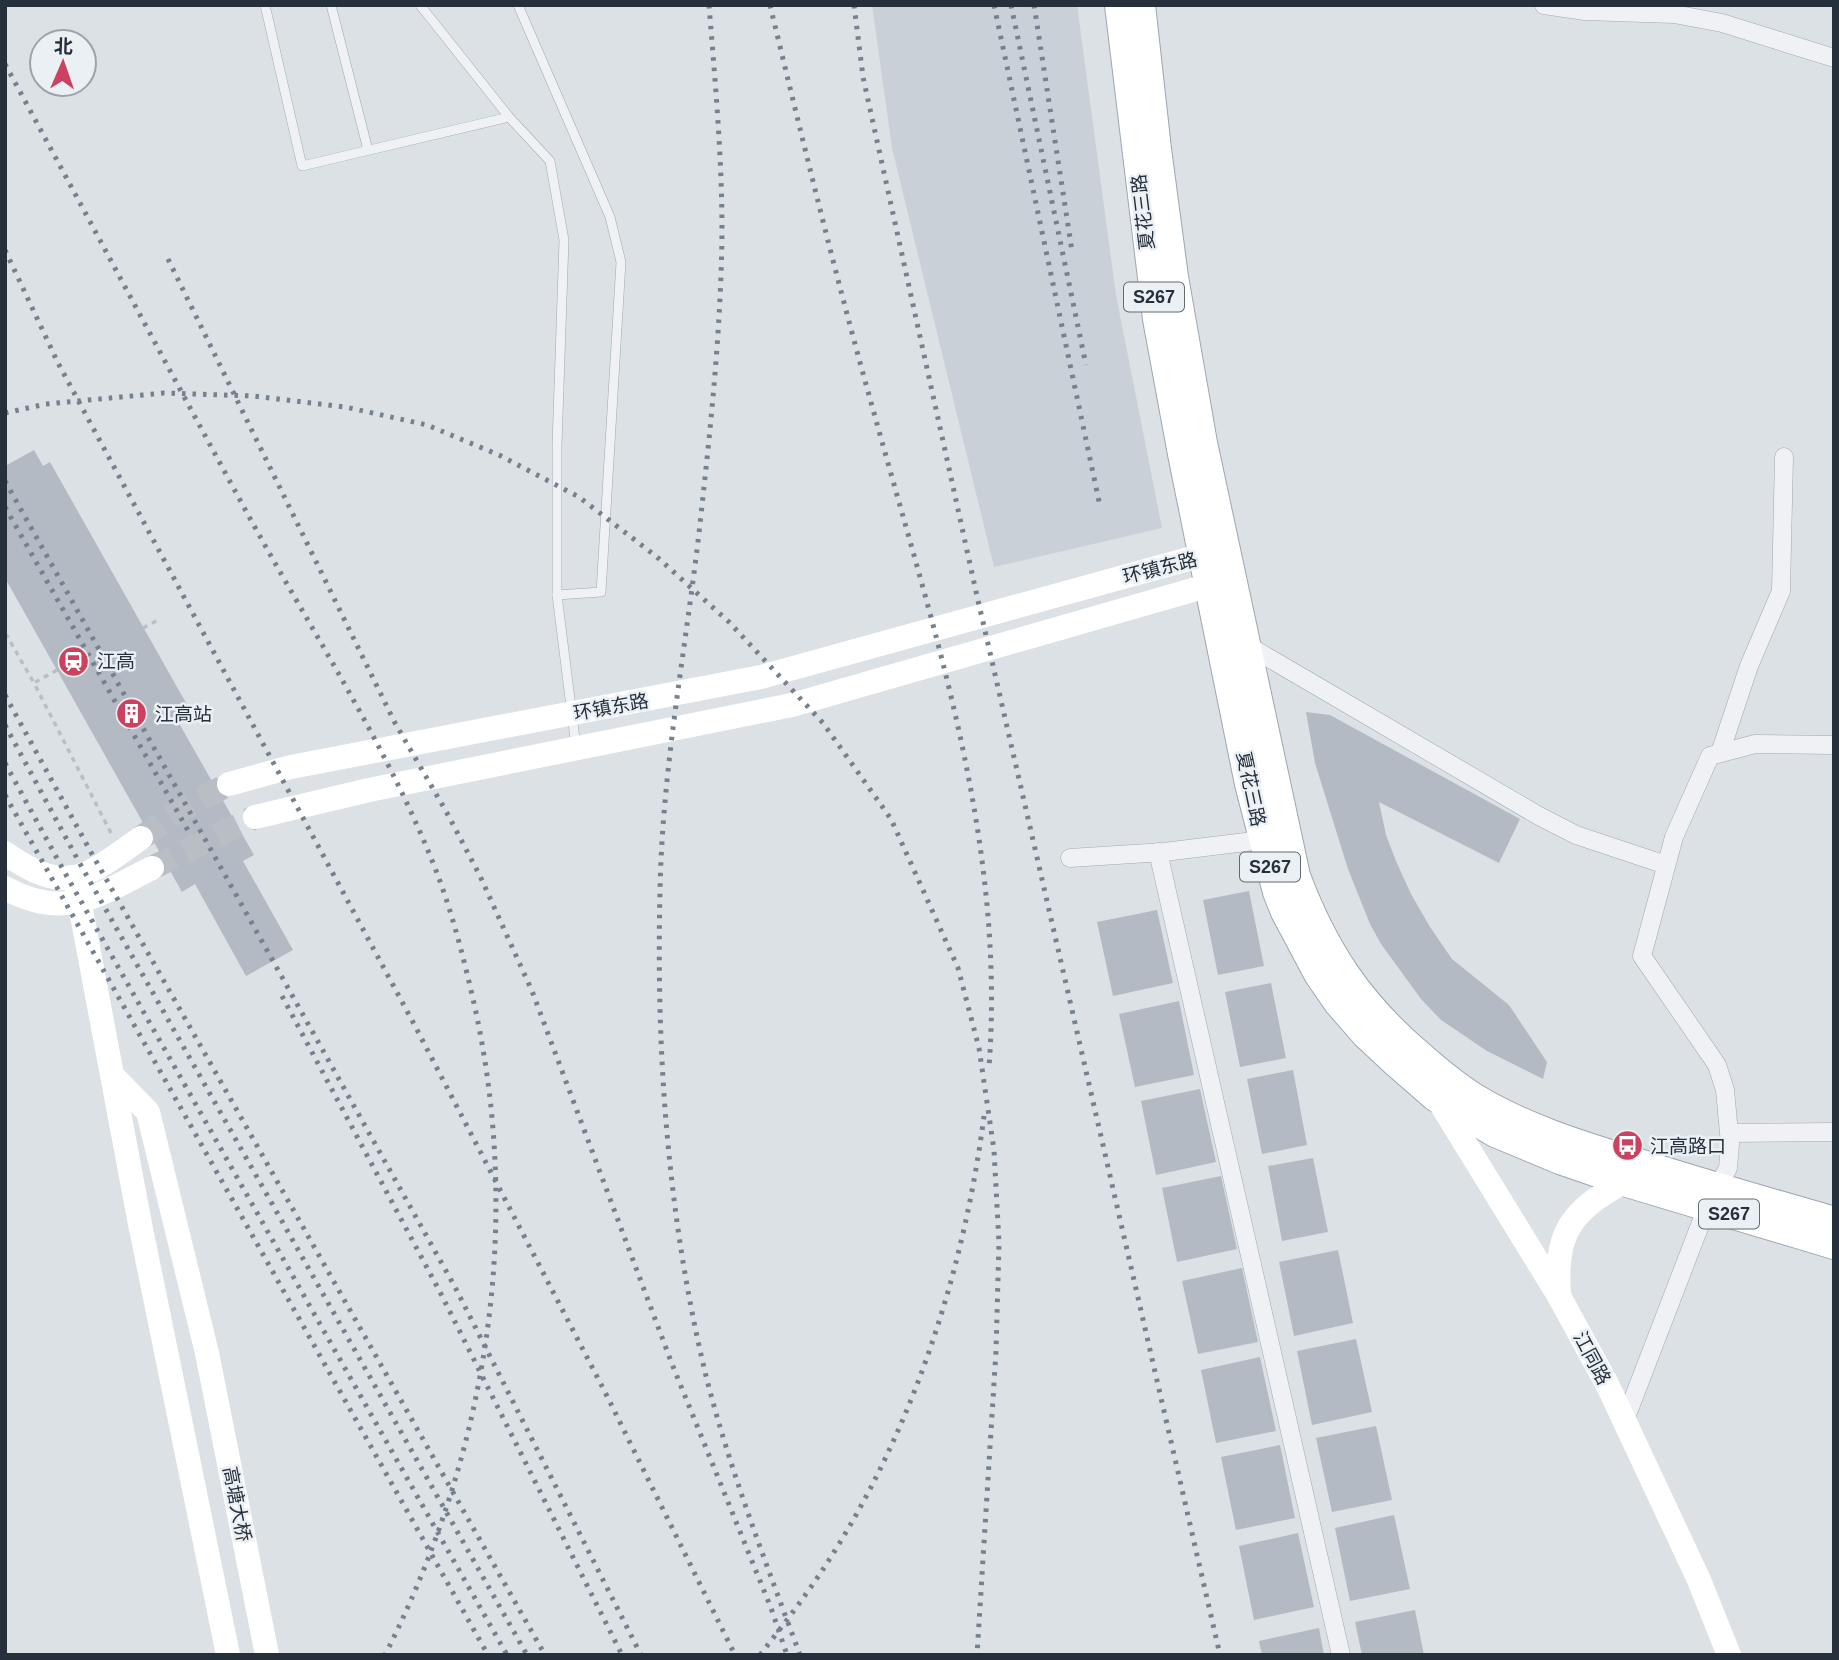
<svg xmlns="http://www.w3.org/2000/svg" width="1839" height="1660" font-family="Helvetica,'Noto Sans SC',sans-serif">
	<rect width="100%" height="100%" fill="#dce1e6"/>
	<path fill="#cad0d8" d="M872 5H1077L1116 295 1162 528 994 567 892 148Z"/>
	<g fill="#b4bac3">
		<path d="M34 450 43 466 50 462 190 710 176 718 254 855 243 861 293 950 246 976 195 884 182 892 5 578V466Z"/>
		<path d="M1306 712 1330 715 1520 819 1499 863 1379 802 1386 835 1396 861 1411 894 1430 927 1452 959 1509 1005 1547 1062 1543 1079 1487 1051 1441 1020 1421 999 1381 944 1370 924 1348 869 1315 763Z"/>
		<path d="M1249 891 1264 966 1218 975 1203 900Z"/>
		<path d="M1157 910 1173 983 1113 996 1097 922Z"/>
		<path d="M1271 983 1286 1058 1240 1067 1225 992Z"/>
		<path d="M1179 1001 1194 1075 1135 1087 1119 1014Z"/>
		<path d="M1293 1070 1307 1145 1262 1154 1247 1079Z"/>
		<path d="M1200 1089 1216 1162 1156 1175 1141 1101Z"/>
		<path d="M1313 1158 1328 1232 1282 1241 1268 1166Z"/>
		<path d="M1221 1176 1237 1249 1177 1262 1162 1188Z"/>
		<path d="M1338 1250 1353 1323 1294 1336 1279 1262Z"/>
		<path d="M1242 1268 1258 1342 1198 1354 1182 1281Z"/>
		<path d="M1356 1339 1372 1412 1312 1425 1297 1351Z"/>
		<path d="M1260 1357 1276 1431 1216 1443 1201 1370Z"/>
		<path d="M1376 1426 1392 1500 1332 1512 1316 1438Z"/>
		<path d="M1280 1445 1295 1518 1236 1530 1221 1457Z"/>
		<path d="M1394 1515 1410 1589 1350 1601 1335 1528Z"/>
		<path d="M1298 1533 1314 1607 1254 1620 1239 1546Z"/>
		<path d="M1415 1610 1424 1655H1362L1355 1622Z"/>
		<path d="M1319 1628 1324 1655H1262L1259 1641Z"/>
	</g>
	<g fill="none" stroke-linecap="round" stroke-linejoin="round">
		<g stroke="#b8bec4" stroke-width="24" stroke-dasharray="24 12" stroke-linecap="butt">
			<path d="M141 838 175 813 229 784"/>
			<path d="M152 868 255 817"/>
		</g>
		<defs>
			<g id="lane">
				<path d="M265 5 302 166 509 117"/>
				<path d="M331 5 368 150"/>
				<path d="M420 5 509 117 550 161 564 240 557 445V595L576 747"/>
				<path d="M518 5 610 217 621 262 601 592 557 595"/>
			</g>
			<g id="street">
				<path d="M1544 5 1585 11 1674 14 1722 23 1834 58"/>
				<path d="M1245 644 1539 816 1576 835 1666 865"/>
				<path d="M1720 753 1749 666 1781 591 1784 457"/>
				<path d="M1158 852 1341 1655"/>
				<path d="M1070 858 1164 852 1262 840"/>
				<path d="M1730 1133 1834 1132"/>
				<path d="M1625 1420 1707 1207 1728 1168 1730 1144 1725 1090 1717 1065 1642 956 1674 837 1710 756 1755 744 1834 745"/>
			</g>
			<g id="primary">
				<path d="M1119 5 1157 319 1182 454 1249 784 1277 892 1285 912 1318 974 1338 1003 1365 1034 1396 1063 1435 1097 1495 1133 1560 1160 1624 1182 1834 1245"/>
				<path d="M1141 5 1157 149 1174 277 1203 443 1296 876C1324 951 1360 1005 1422 1057 1439 1072 1457 1087 1477 1099 1524 1127 1577 1144 1630 1160 1697 1182 1766 1201 1834 1221"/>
			</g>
		</defs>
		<use href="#lane" stroke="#a2a8b0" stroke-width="10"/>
		<use href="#street" stroke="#a2a8b0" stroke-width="19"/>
		<use href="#primary" stroke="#9ca6b2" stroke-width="30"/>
		<g stroke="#bbbfc5" stroke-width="3.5" stroke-dasharray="5 5" stroke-linecap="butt">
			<path d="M143 628 160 619"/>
			<path d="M5 638 7 636 34 683"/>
			<path d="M57 670 34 683 112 835"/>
		</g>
		<use href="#lane" stroke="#eff1f5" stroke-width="9"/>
		<use href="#street" stroke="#eff1f5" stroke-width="18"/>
		<g stroke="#fff" stroke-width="24">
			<path d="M229 784 291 767 761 677 1203 555 1228 563 1210 585 792 705 369 790 255 817"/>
			<path d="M5 853C68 897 85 877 141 838"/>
			<path d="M75 878 140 1224 228 1655"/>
			<path d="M5 888C65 921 98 895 152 868"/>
			<path d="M113 1076 148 1112 207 1353 267 1655"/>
			<path d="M1436 1096 1559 1296 1608 1386 1699 1580 1729 1655"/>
			<path d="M1559 1296C1555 1233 1569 1212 1624 1182"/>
		</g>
		<use href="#primary" stroke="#fff" stroke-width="28"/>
		<g stroke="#76818f" stroke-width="5" stroke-dasharray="3.5 7" stroke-linecap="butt">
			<path d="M709 5C715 80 722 156 722 232 721 332 710 433 699 533 685 653 662 772 660 892 656 1054 668 1219 706 1376 730 1471 766 1563 800 1655"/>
			<path d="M770 5C803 142 836 278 874 413 933 628 1006 841 989 1067"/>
			<path d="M854 5 863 77 977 596 1220 1655"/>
			<path d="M994 5 1100 506"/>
			<path d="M1011 5 1086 365"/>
			<path d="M1034 5 1072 251"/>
			<path d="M5 64C88 217 169 370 252 522 313 633 383 740 431 858 450 904 462 951 473 999 524 1222 488 1452 385 1655"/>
			<path d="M5 250 58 363 414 1024 604 1390 735 1655"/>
			<path d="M168 259 395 723 447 813 480 876 532 991 672 1364 771 1608 787 1655"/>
			<path d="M5 413 46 404 164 393 253 396 345 407 427 425 499 455 579 497 657 557 729 622 823 723 891 819 958 968 979 1048 994 1150 999 1243 996 1351 977 1655"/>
			<path d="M5 481 455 1287 641 1655"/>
			<path d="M5 507 190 834"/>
			<path d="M5 695 92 854 545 1655"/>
			<path d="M5 725 79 862 527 1655"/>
			<path d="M5 763 65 873 507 1655"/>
			<path d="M5 795 488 1655"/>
			<path d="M282 996 440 1292 622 1655"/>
			<path d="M760 1655C784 1624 808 1593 829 1560 914 1427 964 1271 984 1116"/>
		</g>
	</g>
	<defs>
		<symbol id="station-disc" viewBox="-11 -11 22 22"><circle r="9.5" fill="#cc415f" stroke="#ebf0f4"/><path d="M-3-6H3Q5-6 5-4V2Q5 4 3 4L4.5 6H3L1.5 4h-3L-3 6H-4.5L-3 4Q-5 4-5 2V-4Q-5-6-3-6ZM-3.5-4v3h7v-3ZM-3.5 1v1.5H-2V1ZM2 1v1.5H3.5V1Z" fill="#fff"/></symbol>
		<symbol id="building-disc" viewBox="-11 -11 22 22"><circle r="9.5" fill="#cc415f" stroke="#ebf0f4"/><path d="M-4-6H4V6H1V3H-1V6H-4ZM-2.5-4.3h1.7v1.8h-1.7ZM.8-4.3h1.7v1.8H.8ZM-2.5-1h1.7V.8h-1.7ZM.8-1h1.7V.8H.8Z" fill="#fff"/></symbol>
		<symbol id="bus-disc" viewBox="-11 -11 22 22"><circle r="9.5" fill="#cc415f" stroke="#ebf0f4"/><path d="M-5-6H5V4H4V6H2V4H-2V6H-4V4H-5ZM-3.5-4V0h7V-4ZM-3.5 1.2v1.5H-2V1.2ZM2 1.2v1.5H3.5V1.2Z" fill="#fff"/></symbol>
	</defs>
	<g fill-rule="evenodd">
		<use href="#station-disc" x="56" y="644" width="35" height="35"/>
		<use href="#building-disc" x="114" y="696" width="35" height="35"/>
		<use href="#bus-disc" x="1610" y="1128" width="35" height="35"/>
	</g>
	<g text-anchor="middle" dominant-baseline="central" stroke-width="5" stroke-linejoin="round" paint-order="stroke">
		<g fill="#ebf0f4" stroke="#616a73" stroke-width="2">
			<rect x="1124" y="282.5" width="60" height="29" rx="5"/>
			<rect x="1240" y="852.5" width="60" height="29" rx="5"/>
			<rect x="1699" y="1199.5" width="60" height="29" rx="5"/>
		</g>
		<g font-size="18" font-weight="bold" fill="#26303c">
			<text x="1154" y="297">S267</text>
			<text x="1270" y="867">S267</text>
			<text x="1729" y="1214">S267</text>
		</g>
		<g font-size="19" fill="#26303c" stroke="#ebf0f4">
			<text transform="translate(1143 212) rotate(-97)">夏花三路</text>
			<text transform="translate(1160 568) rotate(-14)">环镇东路</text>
			<text transform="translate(611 707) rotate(-10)">环镇东路</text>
			<text transform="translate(1251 789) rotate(78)">夏花三路</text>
			<text transform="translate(1592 1358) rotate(62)">江同路</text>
			<text transform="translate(237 1504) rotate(79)">高塘大桥</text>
		</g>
		<g font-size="19" fill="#26303c" stroke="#ebf0f4" text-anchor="start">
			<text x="97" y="661">江高</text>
			<text x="155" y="714">江高站</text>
			<text x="1650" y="1146">江高路口</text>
		</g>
	</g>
	<rect width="1839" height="1660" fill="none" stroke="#26303c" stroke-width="14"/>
	<g transform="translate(63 63) rotate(2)"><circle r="33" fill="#ebf0f4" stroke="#9ca3aa" stroke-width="2"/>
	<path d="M0-5L12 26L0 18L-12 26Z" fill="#cc415f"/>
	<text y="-10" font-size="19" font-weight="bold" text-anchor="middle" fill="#26303c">北</text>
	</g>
</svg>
